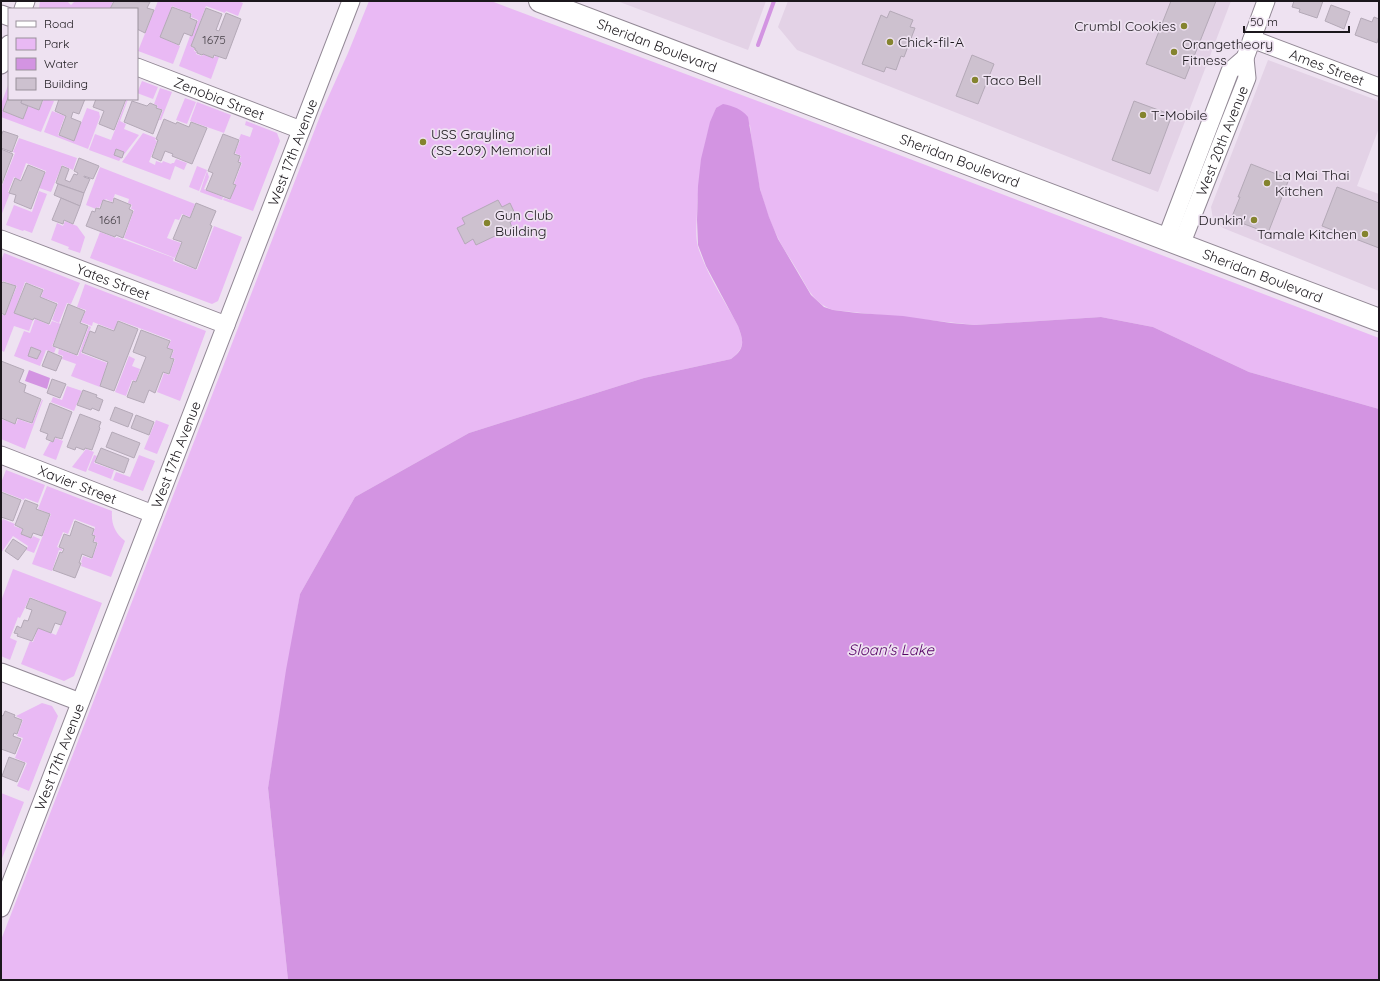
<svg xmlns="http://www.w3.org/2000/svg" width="1380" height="981" font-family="Quicksand,sans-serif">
	<rect width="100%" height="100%" fill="#eee2f1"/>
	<g fill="#e3d2e6">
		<path d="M617 1H766L748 50Z"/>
		<path d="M788 1H1231L1158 192 797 50 778 27Z"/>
		<path d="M1268 60 1379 101V128L1357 186 1379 194V291L1223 228 1213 219 1211 207Z"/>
	</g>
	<g fill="#e9b9f4">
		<path d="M40 1H67L71 5 75 1H113L110 9H39Z"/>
		<path d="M158 1H238L243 3 238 16 226 11 225 13 206 6 191 47 195 48 194 51 197 52 196 54 202 56 203 54 214 58 215 56 219 57 211 79 179 66 190 36H192L198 20 191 17 192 14 172 6 160 37 180 46 173 64 138 51Z"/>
		<path d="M369 1H491L763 103 1379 338V409L1249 372 1153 327 1101 317 975 325 833 310C812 302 808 288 797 270 791 259 783 249 778 238 760 203 754 164 750 125L716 108C703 141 699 175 697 210 697 221 695 236 698 247 707 275 725 301 738 326 744 342 745 348 731 359L644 378 469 433 355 497 300 594 268 788 288 980H1V940L322 111 348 53Z"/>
		<path d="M142 81 158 87 153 99 137 93Z"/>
		<path d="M9 83V94L3 111 23 119 28 106 39 110 44 99 54 101 41 132 1 117V104Z"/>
		<path d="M160 88 172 92 161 120H159L163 110 157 108 158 106 154 104Z"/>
		<path d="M185 98 196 102 187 124 176 120Z"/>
		<path d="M127 99H128L120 121 126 124 124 129 139 135 119 161 89 150 95 134 111 140Z"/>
		<path d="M197 102 231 115 224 133 190 121Z"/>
		<path d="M87 108 99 112 100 117 88 149 44 132 52 111 65 116 58 135 74 141Z"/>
		<path d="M246 121 277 133 280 141 253 211 223 200 224 198 230 200 236 185 234 184 242 163 239 161 241 156 235 153 240 140 239 139 241 134 250 137 253 128 245 125Z"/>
		<path d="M143 133 156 138 155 140 157 141 149 162 155 165 156 161 162 163 163 161 171 164 172 163H174L176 159 187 163 184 170 175 166 170 180 122 162Z"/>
		<path d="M19 138 77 158 73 170 62 165 51 192 39 188 46 171 26 163 20 180 14 177 8 192 10 193 1 216V188L15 153 13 152Z"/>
		<path d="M197 166 207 170 199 191 189 187Z"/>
		<path d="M100 167 195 204 190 217 182 214 179 220 175 219 167 238 181 243 175 258 124 238 134 210 131 209 132 205 128 203 129 199 115 194 112 202 106 199 105 200H103L99 208 96 207V209L86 205Z"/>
		<path d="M207 171 209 177 204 189 223 197 222 200 200 192Z"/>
		<path d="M39 191 47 194 32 233 24 230 23 231 6 225 14 205 32 212Z"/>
		<path d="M65 221 77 226 85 237 80 253 68 249 69 247 51 240 57 223 63 226Z"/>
		<path d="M214 226 242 237 218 301 212 304 90 258 100 232 116 238 117 237 174 258 173 261 197 270Z"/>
		<path d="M4 253 80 283 71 304 67 303 59 323 52 320 58 303 41 297 44 289 25 282 14 313 33 320 29 331 14 326 4 352 1 350V315H5L17 286 3 281 1 284V261Z"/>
		<path d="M85 284 206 331 180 401 157 392 164 373 169 375 175 359 171 357 174 350 168 348 171 340 118 320 114 330 93 322 92 326 81 322 86 310 77 307Z"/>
		<path d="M35 319 50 325 52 321 61 324 52 346 56 348 54 353 46 350 40 366 14 356 24 331 30 333Z"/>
		<path d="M89 326 91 327 81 353 107 363 100 387 71 376 76 364 62 359 63 356 58 354 59 349 78 356Z"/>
		<path d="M129 356 135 359 132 366 140 369 136 381 132 380 126 396 115 392Z"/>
		<path d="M67 386 82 391 74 411 51 402 53 397 62 400Z"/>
		<path d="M42 400H43L25 449 1 439V419L16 424 18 419 32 424Z"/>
		<path d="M156 420 169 425 157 454 144 449Z"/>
		<path d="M56 438 63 441 56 460 43 455 50 442H52Z"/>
		<path d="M86 449 94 452 86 472 72 467Z"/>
		<path d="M94 455 97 456 94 463 114 470 111 479 88 470Z"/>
		<path d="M139 455 155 461 143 491 113 480 116 472 130 477Z"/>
		<path d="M6 470 45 485 38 503 25 498 24 500 1 491V483Z"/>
		<path d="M47 486 112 511C111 524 115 533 125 541L111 577 81 566 82 563 81 562 83 556 92 559 98 543 94 541 96 536 93 535 95 527 74 519 68 534 63 532 57 547 62 549V551L59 550 52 571 32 564 51 514 38 509Z"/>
		<path d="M3 519 15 524 14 526 22 529 21 533 32 538 33 536 40 539 34 553 26 550 28 546 13 536 1 553V523Z"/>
		<path d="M13 569 102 603 74 676 64 681 21 664 30 641 33 642 38 628 56 635 66 612 30 597 20 618 18 617 10 638 17 641 10 660 1 656V601Z"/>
		<path d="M42 703 52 706 58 716 29 791 17 786 27 763 15 758 23 738 17 736 23 720 16 716Z"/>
		<path d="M1 793 24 802 1 861Z"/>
	</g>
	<g fill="#d394e2">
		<path d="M723 104C733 106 742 109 748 117L760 189 769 217 778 239 811 295 824 307 833 310 857 313 903 316 951 323 975 325 1101 317 1153 327 1249 372 1379 409V980H288L268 788 286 670 300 594 355 497 469 433 644 378 731 359C745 349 744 342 738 326L706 266 698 245 697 220 698 186 701 159 710 122 716 108Z"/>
		<path d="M29 370 50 378 47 389 25 381Z"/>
	</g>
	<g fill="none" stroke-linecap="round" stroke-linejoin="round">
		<path stroke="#d394e2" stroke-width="4" d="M758 45 774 1"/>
	</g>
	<g fill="#cdc1cf" stroke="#b4a9b7">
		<path d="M114 1 150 2 147 8 154 10 145 33 137 29V9H110Z"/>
		<path d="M1171 1H1216L1185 79 1146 64Z"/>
		<path d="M1294 1H1323L1317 18 1299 12 1300 9 1292 7Z"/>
		<path d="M1331 5 1350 12 1344 29 1325 21Z"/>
		<path d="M172 7 191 14 190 18 197 21 192 36 184 33 179 45 160 37Z"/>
		<path d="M206 8 222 14 216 30 219 31 226 13 241 19 226 59 214 55 213 58 203 54 202 55 197 53V51L195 50V48L191 46Z"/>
		<path d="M890 11 913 20 910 27 915 28 904 57 901 56 896 70 886 67 884 72 862 64 881 15 887 18Z"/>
		<path d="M1374 17 1379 19V36L1377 43 1355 35 1361 18 1372 22Z"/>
		<path d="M972 55 994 64 978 104 956 96Z"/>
		<path d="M9 95V99H22L21 103 28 106 23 119 3 111Z"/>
		<path d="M22 99H43L39 110 21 103Z"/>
		<path d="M59 99H85L79 114 73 112 71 118 81 122 74 141 59 135 66 116 55 111Z"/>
		<path d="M96 99H126L114 130 99 124 104 111 93 107Z"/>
		<path d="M132 101 147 106 150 103 157 106 156 108 162 110 153 134 124 122Z"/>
		<path d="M1134 101 1172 115 1150 174 1112 160Z"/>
		<path d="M164 119 176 124 177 122 189 127 191 122 207 128 192 164 172 156 173 154 165 151 161 161 152 157 158 140 156 139Z"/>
		<path d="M3 131 18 136 12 152 1 148V136Z"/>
		<path d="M223 134 239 140 234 154 240 156 238 162 241 163 233 184 236 185 230 199 206 190 213 173 208 171Z"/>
		<path d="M1 149 13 154 1 186Z"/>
		<path d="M116 149 124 152 122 158 114 155Z"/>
		<path d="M79 158 99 166 93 179 84 176V177L90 179 84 193 56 183 62 166 69 169 65 180 70 182 74 174 77 175 78 173 74 171Z"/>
		<path d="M1251 164 1289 179 1268 233 1231 219 1240 197H1238Z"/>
		<path d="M28 165 45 172 31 209 14 202 16 195 9 193 15 178 21 181Z"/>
		<path d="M58 184 84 193 80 206 54 195Z"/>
		<path d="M1337 187 1379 203V248L1322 226Z"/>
		<path d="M61 198 80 206 73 224 64 220 63 224 52 220Z"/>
		<path d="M114 198 131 205 129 209 133 211 123 238 116 235 115 237 86 226 92 211 95 212 96 208 100 209 103 200 113 203Z"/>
		<path d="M498 200 502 207 510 203 517 218 510 222 512 228 476 245 473 239 465 244 457 228 465 224 462 218Z"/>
		<path d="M196 203 216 211 210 225 212 226 196 269 175 260 182 242 173 239 183 215 190 218Z"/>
		<path d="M3 282 16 286 5 315 1 313V284Z"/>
		<path d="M26 283 43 290 40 297 57 304 49 324 34 318 33 320 14 313Z"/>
		<path d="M68 304 85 311 80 323 88 326 77 355 53 346Z"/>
		<path d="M118 321 138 329 114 391 100 386 108 362 82 352 90 331 95 333 98 325 114 331Z"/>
		<path d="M141 330 170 341 167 348 173 350 170 358 174 359 169 374 163 372 155 393 149 390 144 403 127 397 133 381 136 382 146 357 133 352Z"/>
		<path d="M31 347 41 351 37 359 28 356Z"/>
		<path d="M48 351 62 357 56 371 42 366Z"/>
		<path d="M1 361 24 370 19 382 26 385 24 392 41 399 32 423 17 418 15 424 1 418Z"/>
		<path d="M52 379 66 384 60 398 47 393Z"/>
		<path d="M83 390 97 395 96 397 103 400 99 411 92 408 91 410 77 405Z"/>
		<path d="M50 403 72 412 62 439 55 437 53 442 46 439 48 434 40 431Z"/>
		<path d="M115 407 133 414 128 427 110 420Z"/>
		<path d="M80 414 101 422 99 427 100 428 92 450 85 448 84 450 76 447 75 450 67 447Z"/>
		<path d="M136 415 154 422 149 435 131 428Z"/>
		<path d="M112 432 140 443 134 458 106 447Z"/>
		<path d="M101 448 129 459 124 473 95 462Z"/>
		<path d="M1 492 21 500 13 521 1 517Z"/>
		<path d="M25 500 38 505 36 509 50 514 42 536 33 533 31 538 21 534 23 529 15 525Z"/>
		<path d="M75 521 94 529 92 535 95 536 93 542 97 543 92 558 82 554 79 563H81L75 578 53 570 60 552 62 553 64 549 59 547 64 534 70 536Z"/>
		<path d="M13 539 27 548 18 560 5 551Z"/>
		<path d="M30 598 66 612 61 625 55 623 51 633 38 628 32 641 17 636 18 634 14 633 17 626 21 628 24 620 28 621 32 610 26 608Z"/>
		<path d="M5 711 15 715 14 717 22 720 17 734 14 733 13 736 21 739 15 754 1 749V715L3 716Z"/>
		<path d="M9 757 25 763 17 782 2 776Z"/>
	</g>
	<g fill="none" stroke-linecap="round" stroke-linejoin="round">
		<defs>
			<g id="minor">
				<path d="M23 9 26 1"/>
				<path d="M1 14 9 17"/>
				<path id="s1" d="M1252 39 1379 87"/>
				<path d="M1 65 9 44"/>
				<path id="s2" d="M137 67 301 130"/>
				<path id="s3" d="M1 239 226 325"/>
				<path d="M1166 239 1230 71 1245 58 1266 1"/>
				<path id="s4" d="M1181 245 1247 78 1245 58"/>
				<path id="s5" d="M1 455 153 514"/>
				<path d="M1 672 80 702"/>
				<path id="s6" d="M1 908 351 1"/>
			</g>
			<g id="major">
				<path id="s7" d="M540 1 1379 320"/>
			</g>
		</defs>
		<use href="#minor" stroke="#928895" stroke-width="19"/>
		<use href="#major" stroke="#928895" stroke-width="24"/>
		<use href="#minor" stroke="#fff" stroke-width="17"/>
		<use href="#major" stroke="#fff" stroke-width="22"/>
	</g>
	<g fill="#84842e" stroke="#eee2f1" stroke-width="1.5">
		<circle cx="1184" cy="26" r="4"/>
		<circle cx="890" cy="42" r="4"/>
		<circle cx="1174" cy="52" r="4"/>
		<circle cx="975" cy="80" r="4"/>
		<circle cx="1143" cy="115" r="4"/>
		<circle cx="423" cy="142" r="4"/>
		<circle cx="1267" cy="183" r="4"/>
		<circle cx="1254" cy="220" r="4"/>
		<circle cx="487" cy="223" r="4"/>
		<circle cx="1365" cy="234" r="4"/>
	</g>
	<g text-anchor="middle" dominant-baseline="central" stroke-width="3.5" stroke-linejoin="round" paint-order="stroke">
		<g font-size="12" fill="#484249">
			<text x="214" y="39">1675</text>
			<text x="110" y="219">1661</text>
		</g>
		<g font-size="14" fill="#1b171c" stroke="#eee2f1" text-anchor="start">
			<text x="1176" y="26" text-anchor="end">Crumbl Cookies</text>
			<text x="898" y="42">Chick-fil-A</text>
			<text x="1182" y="44">Orangetheory<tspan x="1182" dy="16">Fitness</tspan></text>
			<text x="983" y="80">Taco Bell</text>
			<text x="1151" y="115">T-Mobile</text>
			<text x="431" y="134">USS Grayling<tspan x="431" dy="16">(SS-209) Memorial</tspan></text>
			<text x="1275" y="175">La Mai Thai<tspan x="1275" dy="16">Kitchen</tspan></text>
			<text x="495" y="215">Gun Club<tspan x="495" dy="16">Building</tspan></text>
			<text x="1246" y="220" text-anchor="end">Dunkin'</text>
			<text x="1357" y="234" text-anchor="end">Tamale Kitchen</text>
		</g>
		<g font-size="14" fill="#1b171c" stroke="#eee2f1">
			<text stroke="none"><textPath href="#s7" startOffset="125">Sheridan Boulevard</textPath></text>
			<text stroke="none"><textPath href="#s1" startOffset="80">Ames Street</textPath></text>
			<text stroke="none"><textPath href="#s2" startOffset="88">Zenobia Street</textPath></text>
			<text stroke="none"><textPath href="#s4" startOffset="112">West 20th Avenue</textPath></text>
			<text stroke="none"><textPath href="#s6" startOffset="810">West 17th Avenue</textPath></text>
			<text stroke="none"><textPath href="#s7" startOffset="449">Sheridan Boulevard</textPath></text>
			<text stroke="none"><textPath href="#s7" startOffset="773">Sheridan Boulevard</textPath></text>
			<text stroke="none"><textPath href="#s3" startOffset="120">Yates Street</textPath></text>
			<text stroke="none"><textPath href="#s6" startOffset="486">West 17th Avenue</textPath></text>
			<text stroke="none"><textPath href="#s5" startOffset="82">Xavier Street</textPath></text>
			<text stroke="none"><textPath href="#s6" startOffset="162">West 17th Avenue</textPath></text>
		</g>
		<g font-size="15" font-style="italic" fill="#580468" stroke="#eee2f1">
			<text x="891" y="649">Sloan's Lake</text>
		</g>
	</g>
	<rect width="1380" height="981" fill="none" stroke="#1b171c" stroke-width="4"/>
	<rect x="8" y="8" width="130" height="92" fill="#eee2f1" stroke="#9a919c"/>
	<rect x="16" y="21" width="20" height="6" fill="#ffffff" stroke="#9a919c"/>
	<text x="44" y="28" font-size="12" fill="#1b171c">Road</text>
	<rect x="16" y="38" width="20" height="12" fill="#e9b9f4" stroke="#9a919c"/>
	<text x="44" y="48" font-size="12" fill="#1b171c">Park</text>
	<rect x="16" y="58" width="20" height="12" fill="#d394e2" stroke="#9a919c"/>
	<text x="44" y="68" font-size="12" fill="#1b171c">Water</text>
	<rect x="16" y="78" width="20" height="12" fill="#cdc1cf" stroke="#9a919c"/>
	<text x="44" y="88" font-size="12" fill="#1b171c">Building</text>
	<path d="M1244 26v6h105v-6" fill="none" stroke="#1b171c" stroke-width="2"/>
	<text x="1250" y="26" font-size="12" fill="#1b171c" stroke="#eee2f1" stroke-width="3" paint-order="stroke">50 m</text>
</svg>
